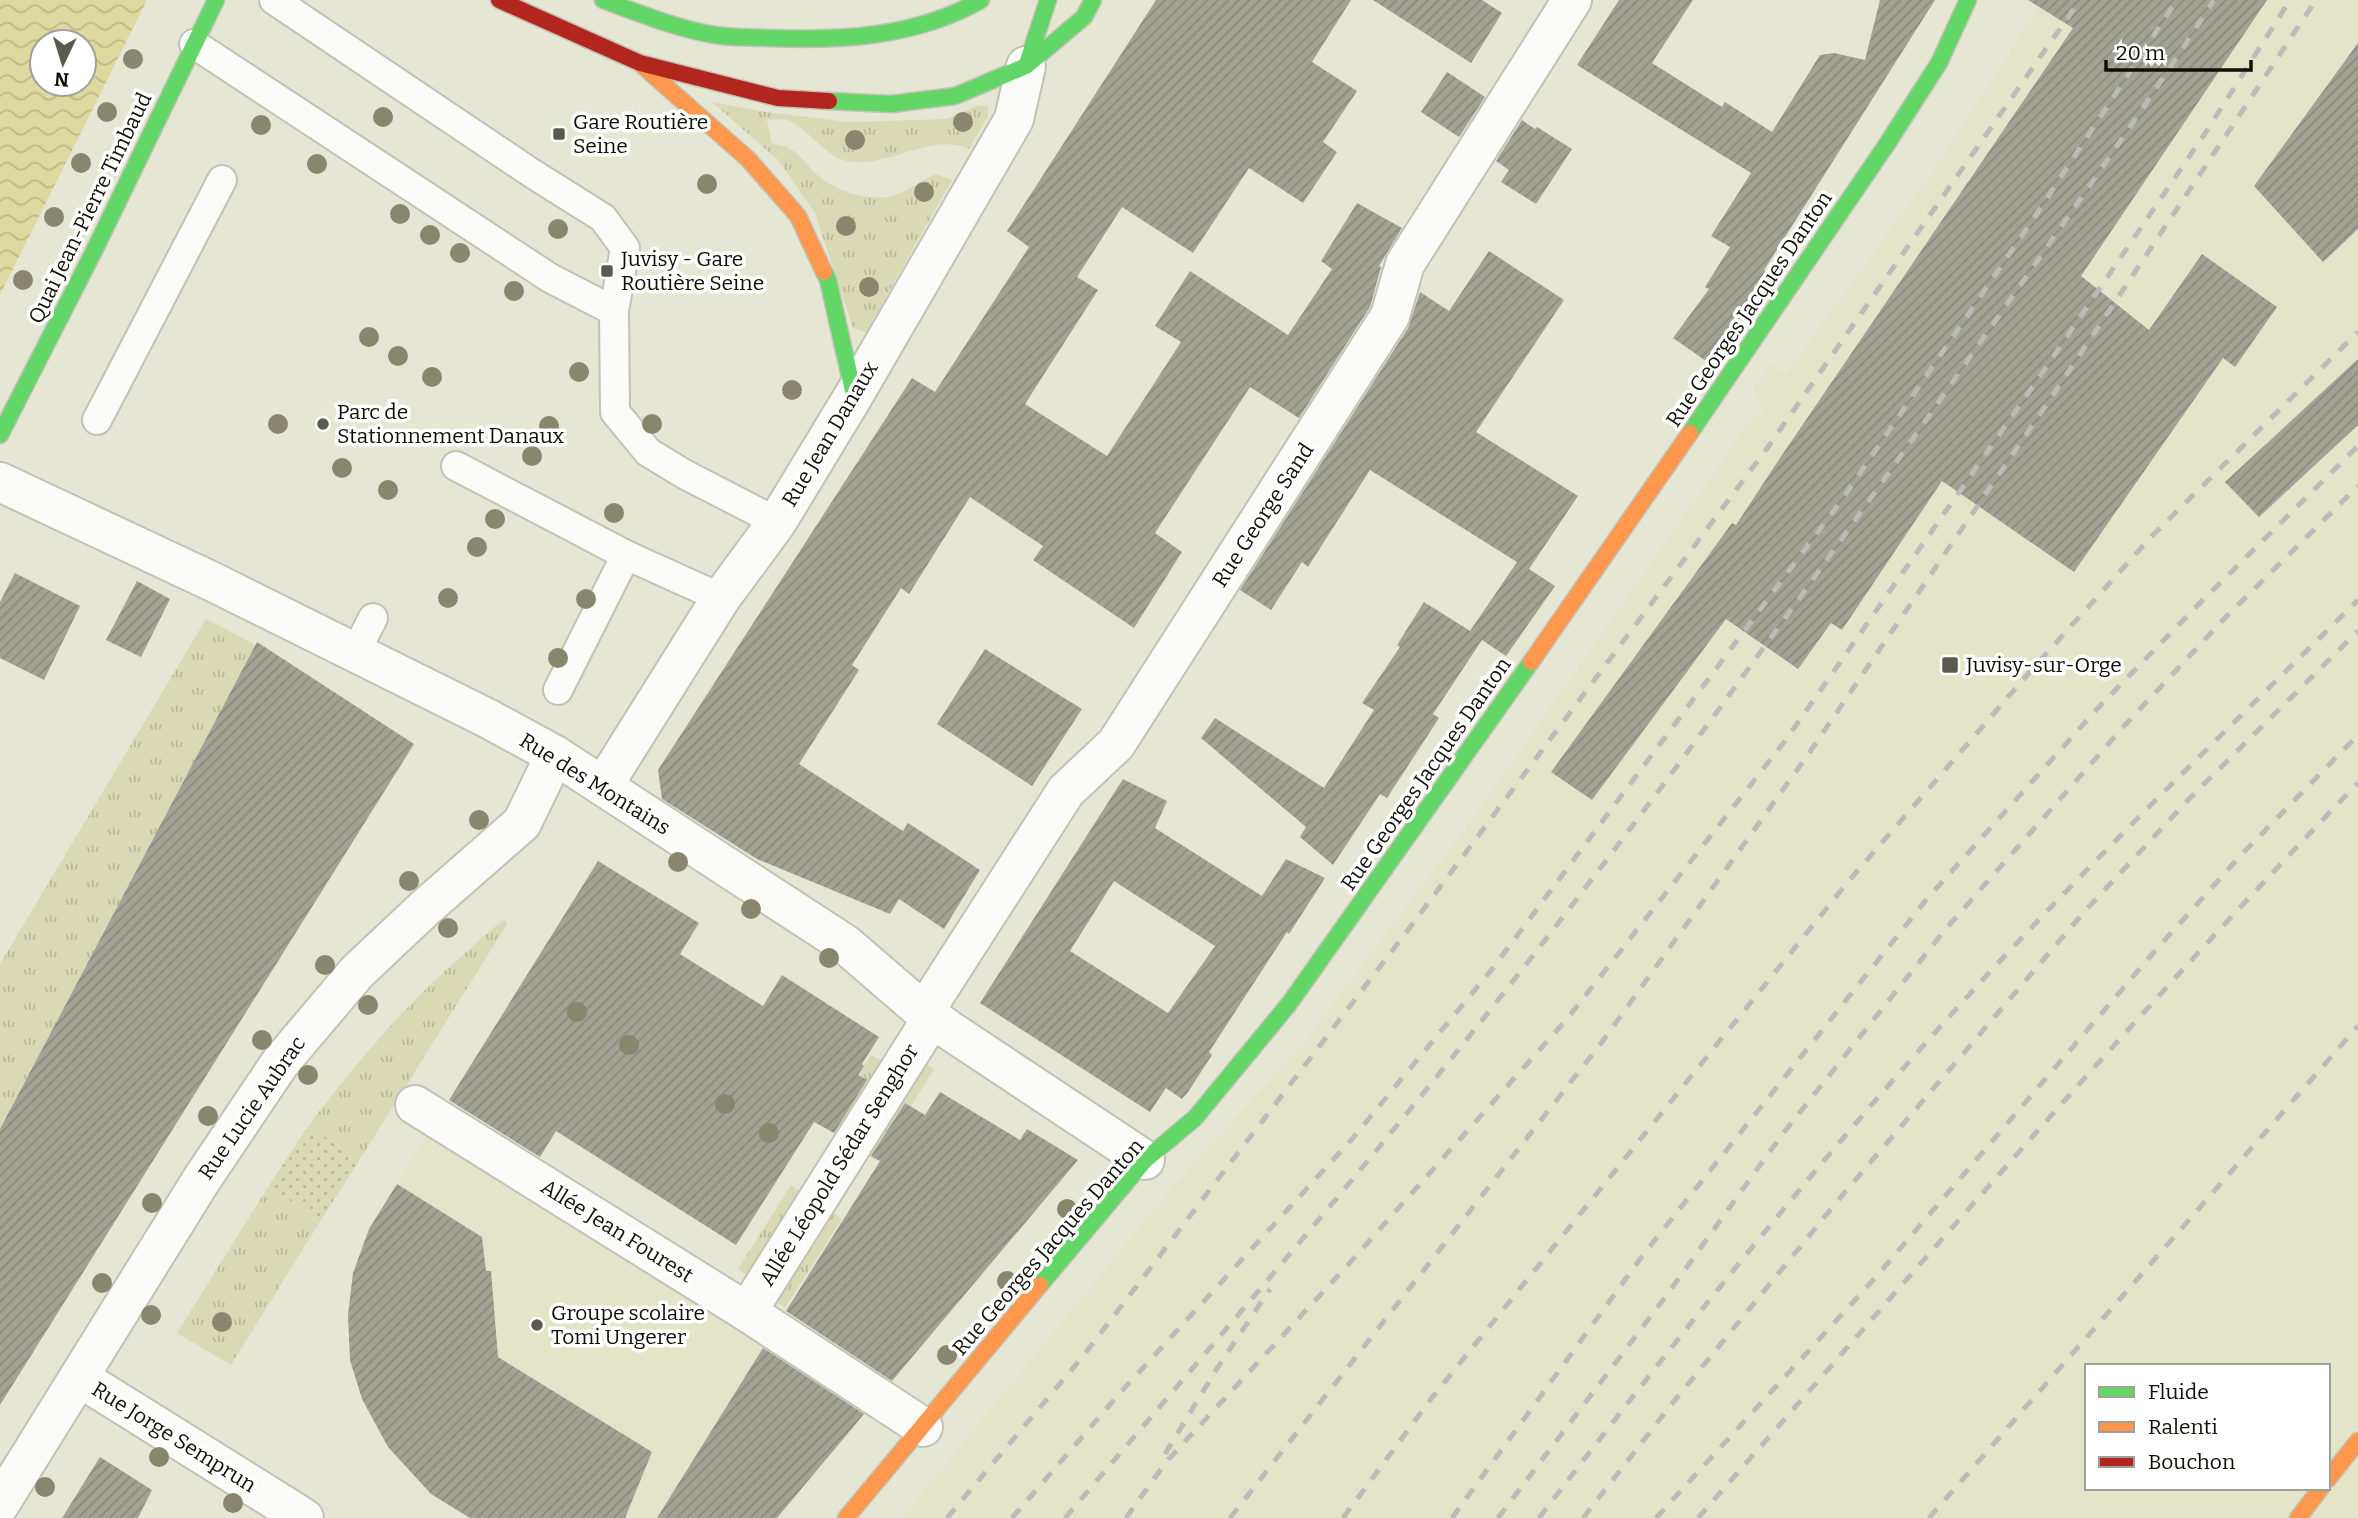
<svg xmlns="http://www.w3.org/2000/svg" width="2358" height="1518" font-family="Bitter,serif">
	<defs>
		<pattern id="grass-tufts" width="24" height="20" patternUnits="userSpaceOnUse" patternTransform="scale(1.75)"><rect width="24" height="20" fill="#d9d9b5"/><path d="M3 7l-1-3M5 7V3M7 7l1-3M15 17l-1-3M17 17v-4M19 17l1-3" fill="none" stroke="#b9b99a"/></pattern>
		<pattern id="park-dots" width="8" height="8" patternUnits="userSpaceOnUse" patternTransform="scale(1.75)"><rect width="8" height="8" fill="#d9d9b5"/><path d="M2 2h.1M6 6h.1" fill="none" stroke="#b9b99a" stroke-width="1.8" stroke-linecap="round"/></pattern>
		<pattern id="water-waves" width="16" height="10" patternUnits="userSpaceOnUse" patternTransform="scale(1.75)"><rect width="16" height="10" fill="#dcda9e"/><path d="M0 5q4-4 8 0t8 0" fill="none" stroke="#bcba87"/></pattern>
		<pattern id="building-hatch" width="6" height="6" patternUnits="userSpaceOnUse" patternTransform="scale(1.75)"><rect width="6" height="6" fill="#a2a295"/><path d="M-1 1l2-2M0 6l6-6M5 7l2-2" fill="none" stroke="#8a8a7f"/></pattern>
	</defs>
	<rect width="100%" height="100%" fill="#e6e6d5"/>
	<g fill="#e4e4c9" fill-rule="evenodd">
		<path d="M2028 0H2358V1518H902L1171 1189 1302 1045 1472 820 1753 417 1763 414 1754 387 1771 364 1786 374 1933 171 2039 7ZM2087 1366H2328V1488H2087Z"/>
		<path d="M426 1137 866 1412 777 1518H470L431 1494 388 1447 362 1399 350 1360 348 1315 353 1273 369 1229Z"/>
	</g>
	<g fill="url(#grass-tufts)">
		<path d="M712 102 766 112 848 122 946 119 979 105 988 106V116L969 149C931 132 892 166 852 162 825 159 810 129 789 121 784 118 773 120 767 120L772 144C794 145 801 158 815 173 832 190 868 202 892 196 906 192 922 180 936 174L952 180 866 332 853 328 815 213 778 160Z"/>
		<path d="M206 619 256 645 0 1129V964Z"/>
		<path d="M505 920 507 923 506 926 359 1161 309 1125C355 1064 405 1005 463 955 476 943 490 929 505 920Z"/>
		<path d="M893 1044 896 1047 841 1137 826 1127 871 1055 883 1061Z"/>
		<path d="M923 1062 934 1069 877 1161 866 1154Z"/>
		<path d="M791 1185 805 1194 752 1278 738 1269Z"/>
		<path d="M268 1187 321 1220 231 1365 177 1333Z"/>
		<path d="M829 1210 842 1219 785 1308 773 1300Z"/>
	</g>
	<path fill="url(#park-dots)" d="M309 1125 359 1161 321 1220 268 1187Z"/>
	<path fill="url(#water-waves)" fill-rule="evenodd" d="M0 0H147L0 295ZM42 42H84V84H42Z"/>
	<g fill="url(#building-hatch)" fill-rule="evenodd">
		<path d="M1156 0H1351L1312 62 1357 91 1323 142 1337 152 1303 203 1249 168 1193 253 1122 207 1077 277 1098 290 1025 404 1107 456 1181 342 1155 326 1190 271 1288 335 1332 269 1321 261 1357 203 1402 228 1379 266 1381 267 1370 307 1299 418 1250 387 1155 533 1182 552 1134 628 1033 560 1043 546 970 497 909 594 901 588 852 665 859 670 799 764 903 831 908 823 980 870 944 929 899 899 890 914 757 859 662 799 658 770 912 378 935 392 1029 247 1007 231Z"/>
		<path d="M1373 0H1482L1502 13 1471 63Z"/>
		<path d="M1619 0H1693L1652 63 1722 107 1725 102 1772 132 1820 55 1834 53 1865 60 1880 0H1935L1764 270 1771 274 1709 363 1673 338 1709 289 1705 287 1730 247 1711 236 1751 173 1577 65Z"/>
		<path d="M2028 0H2267L2081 276 2149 330 2202 254 2277 307 2235 367 2223 358 2074 572 1942 481 1842 630 1831 623 1798 669 1726 619 1592 800 1551 772 1732 523 1736 525 1780 458 2073 28Z"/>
		<path d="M2358 43V229L2323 262 2254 186Z"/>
		<path d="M1447 72 1485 97 1459 137 1421 112Z"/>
		<path d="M1522 120 1535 129 1537 127 1572 149 1536 204 1501 182 1509 170 1496 161Z"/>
		<path d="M1489 251 1564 300 1476 432 1578 496 1529 569 1555 586 1506 656 1482 640 1433 714 1439 718 1387 798 1380 794 1333 865 1300 837 1306 827 1201 738 1215 718 1324 788 1374 710 1362 703 1400 647 1397 645 1424 602 1475 634 1470 631 1517 562 1370 470 1308 567 1302 562 1271 610 1240 590 1408 328 1420 292 1449 311Z"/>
		<path d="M2358 359V425L2259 517 2225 482Z"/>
		<path d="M15 573 80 606 44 680 0 658V602Z"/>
		<path d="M137 581 170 599 141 657 106 640Z"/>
		<path d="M257 642 414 744 0 1405V1129Z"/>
		<path d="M985 649 1082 709 1032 786 937 724Z"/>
		<path d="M1123 779 1167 801 1155 828 1262 896 1286 859 1325 878 1289 934 1287 932 1209 1052 1212 1055 1188 1092 1182 1099 1166 1088 1150 1112 980 1003ZM1114 881 1215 946 1168 1013 1070 951Z"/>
		<path d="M598 861 699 923 680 954 763 1006 782 975 879 1037 862 1064 864 1066 858 1075 867 1080 834 1133 814 1122 736 1245 556 1131 540 1157 449 1100Z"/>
		<path d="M940 1092 1020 1140 1027 1129 1078 1160 892 1381 786 1311 880 1161 871 1156 905 1103 925 1115Z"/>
		<path d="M397 1184 482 1237 486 1271H491L498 1357 652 1452 625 1518H470L431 1494 388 1447 362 1399 350 1360 348 1315 353 1273 369 1229Z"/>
		<path d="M763 1348 864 1414 777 1518H657Z"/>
		<path d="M100 1457 152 1490 138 1518H62Z"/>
	</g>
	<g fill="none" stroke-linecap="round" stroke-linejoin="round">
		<defs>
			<g id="lane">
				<path d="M274 0 530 172 603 218 625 248 614 311 615 412 648 452 684 474 777 522"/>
				<path d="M194 44 550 278 614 311"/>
				<path d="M97 420 222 180"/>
				<path d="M456 466 626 555 721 598"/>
				<path d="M355 653 373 618"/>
				<path d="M558 690 626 555"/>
			</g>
			<g id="street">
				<path d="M0 482 211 581 487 718 555 755 845 944 924 1012 949 1030 1145 1160"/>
				<path d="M603 786 721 598 777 522 854 395 1014 119 1026 66"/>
				<path d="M924 1012 1066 791 1116 744 1390 316 1405 264 1572 0"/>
				<path d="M415 1105 747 1312 923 1427"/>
				<path d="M747 1312 932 1018"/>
				<path d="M80 1378 304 1518"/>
				<path d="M0 1504 202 1179 280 1063 357 972 425 908 522 823 555 755"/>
			</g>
			<g id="fast">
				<path d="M603 0C639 13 677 29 715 35 733 38 751 37 768 38 842 41 916 37 981 0"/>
				<path d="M1027 64 1048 0"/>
				<path d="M829 101 891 104 955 96 1026 66 1084 17 1093 0"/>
				<path d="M824 272 828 280 854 395"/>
				<path d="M1690 433 1887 144 1939 63 1968 0"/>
				<path d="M0 435 93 253 216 0"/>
				<path d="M1040 1285 1145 1160 1195 1118 1289 1004 1531 662"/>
			</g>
			<g id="slow">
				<path d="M644 67 748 159 798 216 824 272"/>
				<path d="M1531 662 1690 433"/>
				<path d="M2328 1479 2358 1441"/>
				<path d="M846 1518 1040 1285"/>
				<path d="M2298 1518 2321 1488"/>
			</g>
			<path id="jam" d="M499 0 640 63 778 98 829 101"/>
		</defs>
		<use href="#lane" stroke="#c2c2b5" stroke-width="32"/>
		<use href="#street" stroke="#c2c2b5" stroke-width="42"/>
		<use href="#fast" stroke="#c2c2b5" stroke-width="19"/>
		<use href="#slow" stroke="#c2c2b5" stroke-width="19"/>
		<use href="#jam" stroke="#c2c2b5" stroke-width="19"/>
		<use href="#lane" stroke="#fbfbf9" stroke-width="28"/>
		<use href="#street" stroke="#fbfbf9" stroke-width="38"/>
		<use href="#fast" stroke="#63d668" stroke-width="16"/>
		<use href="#slow" stroke="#ff974d" stroke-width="16"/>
		<use href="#jam" stroke="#b3261e" stroke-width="16"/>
		<g stroke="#bbbbb7" stroke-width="5" stroke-dasharray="12 12" stroke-linecap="butt">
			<path d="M1165 1454 1216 1370 1270 1289"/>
			<path d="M947 1518 1084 1355 1414 922 1768 447 2080 0"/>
			<path d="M1012 1518 1120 1393 1352 1139 1493 968 1841 501 2038 212 2177 0"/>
			<path d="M1065 1518C1216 1340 1369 1165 1513 981 1661 793 1800 599 1938 403 2031 269 2126 137 2214 0"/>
			<path d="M1126 1518 1166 1462 1346 1267 1567 1019 1785 741 2034 385 2206 132 2290 0"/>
			<path d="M1230 1518 1602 1042 1805 759 2053 395 2316 0"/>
			<path d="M1343 1518 1431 1399 1847 883 2028 674 2151 537 2358 332"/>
			<path d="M1452 1518 1646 1251 1926 900 2097 709 2192 611 2358 446"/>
			<path d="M1498 1518 1669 1292 1781 1136 1944 931 2126 724 2224 619 2358 486"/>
			<path d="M1539 1518C1682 1331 1829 1147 1988 974 2107 845 2234 723 2358 600"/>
			<path d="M1583 1518 1671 1405 1840 1198 2084 912 2190 798 2358 631"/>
			<path d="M1656 1518 1875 1278 2154 952 2243 853 2358 735"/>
			<path d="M1698 1518C1915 1271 2129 1020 2358 783"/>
			<path d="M1929 1518 2358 1026"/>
		</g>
	</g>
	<g fill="#88876d">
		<circle cx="133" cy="59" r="10"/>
		<circle cx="107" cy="112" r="10"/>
		<circle cx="383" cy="117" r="10"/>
		<circle cx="963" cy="122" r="10"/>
		<circle cx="261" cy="125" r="10"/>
		<circle cx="855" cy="140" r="10"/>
		<circle cx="81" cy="163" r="10"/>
		<circle cx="317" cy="164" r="10"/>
		<circle cx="707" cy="184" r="10"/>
		<circle cx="924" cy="192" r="10"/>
		<circle cx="400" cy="214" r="10"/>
		<circle cx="54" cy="217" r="10"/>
		<circle cx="846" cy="226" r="10"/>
		<circle cx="558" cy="229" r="10"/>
		<circle cx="430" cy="235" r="10"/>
		<circle cx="460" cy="253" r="10"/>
		<circle cx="23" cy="280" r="10"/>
		<circle cx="869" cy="287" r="10"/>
		<circle cx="514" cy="291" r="10"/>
		<circle cx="369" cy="337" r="10"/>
		<circle cx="398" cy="356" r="10"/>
		<circle cx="579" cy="372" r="10"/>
		<circle cx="432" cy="377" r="10"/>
		<circle cx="792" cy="390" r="10"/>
		<circle cx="278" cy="424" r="10"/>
		<circle cx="652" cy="424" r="10"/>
		<circle cx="549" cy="426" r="10"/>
		<circle cx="532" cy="456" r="10"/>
		<circle cx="342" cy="468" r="10"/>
		<circle cx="388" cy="490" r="10"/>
		<circle cx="614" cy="513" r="10"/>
		<circle cx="495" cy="519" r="10"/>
		<circle cx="477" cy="547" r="10"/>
		<circle cx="448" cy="598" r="10"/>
		<circle cx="586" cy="599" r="10"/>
		<circle cx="558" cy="658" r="10"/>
		<circle cx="479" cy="820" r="10"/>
		<circle cx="678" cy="862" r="10"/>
		<circle cx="409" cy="881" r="10"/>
		<circle cx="751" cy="909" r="10"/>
		<circle cx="448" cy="928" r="10"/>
		<circle cx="829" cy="958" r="10"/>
		<circle cx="325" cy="965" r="10"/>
		<circle cx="368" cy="1005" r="10"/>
		<circle cx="577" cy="1012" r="10"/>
		<circle cx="262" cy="1040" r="10"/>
		<circle cx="629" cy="1045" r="10"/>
		<circle cx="308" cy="1075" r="10"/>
		<circle cx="725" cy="1104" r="10"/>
		<circle cx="208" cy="1116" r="10"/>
		<circle cx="769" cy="1133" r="10"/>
		<circle cx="152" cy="1203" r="10"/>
		<circle cx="1067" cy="1209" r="10"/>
		<circle cx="1007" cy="1281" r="10"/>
		<circle cx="102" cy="1283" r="10"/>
		<circle cx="151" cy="1315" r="10"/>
		<circle cx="222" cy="1322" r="10"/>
		<circle cx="947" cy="1355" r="10"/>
		<circle cx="159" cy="1457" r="10"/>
		<circle cx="45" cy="1487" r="10"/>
		<circle cx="233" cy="1503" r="10"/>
	</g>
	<g fill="#5a5a4e" stroke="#fff" stroke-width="2.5">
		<rect x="552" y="127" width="14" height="14" rx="3.5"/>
		<rect x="600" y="264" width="14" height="14" rx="3.5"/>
		<circle cx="323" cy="424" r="7"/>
		<rect x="1941" y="656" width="18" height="18" rx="3.5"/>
		<circle cx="537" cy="1325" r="7"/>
	</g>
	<g text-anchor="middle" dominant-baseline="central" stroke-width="7" stroke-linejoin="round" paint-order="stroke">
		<g font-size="21" fill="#0f0f06" stroke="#fff" text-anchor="start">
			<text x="573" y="122">Gare Routière<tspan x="573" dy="24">Seine</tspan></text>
			<text x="621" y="259">Juvisy - Gare<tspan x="621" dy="24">Routière Seine</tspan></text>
			<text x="337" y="412">Parc de<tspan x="337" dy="24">Stationnement Danaux</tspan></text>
			<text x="1966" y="665">Juvisy-sur-Orge</text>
			<text x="551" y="1313">Groupe scolaire<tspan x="551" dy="24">Tomi Ungerer</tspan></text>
		</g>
		<g font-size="21" fill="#0f0f06" stroke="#fff">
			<text transform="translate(90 208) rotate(-64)">Quai Jean-Pierre Timbaud</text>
			<text transform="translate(1749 309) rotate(-56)">Rue Georges Jacques Danton</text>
			<text transform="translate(830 434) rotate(-59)">Rue Jean Danaux</text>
			<text transform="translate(1263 515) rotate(-57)">Rue George Sand</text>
			<text transform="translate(1426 774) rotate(-55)">Rue Georges Jacques Danton</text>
			<text transform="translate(595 784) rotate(32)">Rue des Montains</text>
			<text transform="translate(252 1108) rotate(-55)">Rue Lucie Aubrac</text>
			<text transform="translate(839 1165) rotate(-58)">Allée Léopold Sédar Senghor</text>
			<text transform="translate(617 1231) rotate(32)">Allée Jean Fourest</text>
			<text transform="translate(1048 1247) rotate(-49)">Rue Georges Jacques Danton</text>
			<text transform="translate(174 1437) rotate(32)">Rue Jorge Semprun</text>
		</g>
	</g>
	<rect x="2085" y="1364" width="245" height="126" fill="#ffffff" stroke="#9f9f9b" stroke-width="2"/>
	<rect x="2099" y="1387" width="35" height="10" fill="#63d668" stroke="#9f9f9b" stroke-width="2"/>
	<text x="2148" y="1399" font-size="21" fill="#0f0f06">Fluide</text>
	<rect x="2099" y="1422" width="35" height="10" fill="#ff974d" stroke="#9f9f9b" stroke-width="2"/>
	<text x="2148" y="1434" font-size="21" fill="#0f0f06">Ralenti</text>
	<rect x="2099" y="1457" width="35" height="10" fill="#b3261e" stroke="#9f9f9b" stroke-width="2"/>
	<text x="2148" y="1469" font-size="21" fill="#0f0f06">Bouchon</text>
	<g transform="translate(63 63) rotate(184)"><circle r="33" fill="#ffffff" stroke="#9f9f9b" stroke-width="2"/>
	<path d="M0-5L12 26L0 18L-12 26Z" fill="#5a5a4e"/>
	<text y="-10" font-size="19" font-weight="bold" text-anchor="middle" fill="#0f0f06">N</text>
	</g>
	<path d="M2106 60v10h145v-10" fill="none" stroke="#0f0f06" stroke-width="3.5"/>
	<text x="2116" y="60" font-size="21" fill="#0f0f06" stroke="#ffffff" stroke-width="5" paint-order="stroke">20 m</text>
</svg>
